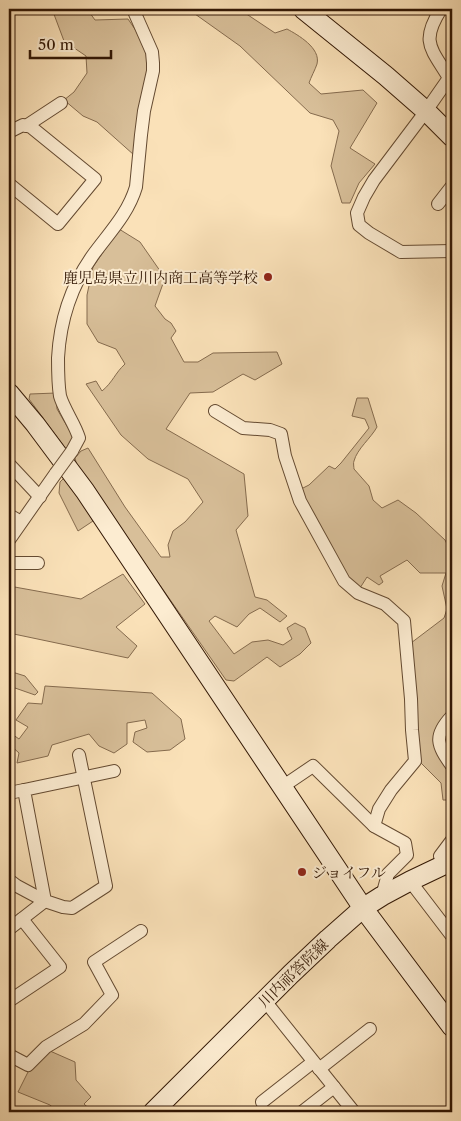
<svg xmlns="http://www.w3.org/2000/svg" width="461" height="1121" font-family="'Libre Caslon Text','Noto Serif JP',serif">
	<rect width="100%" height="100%" fill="#fae1b8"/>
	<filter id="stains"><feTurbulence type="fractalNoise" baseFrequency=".004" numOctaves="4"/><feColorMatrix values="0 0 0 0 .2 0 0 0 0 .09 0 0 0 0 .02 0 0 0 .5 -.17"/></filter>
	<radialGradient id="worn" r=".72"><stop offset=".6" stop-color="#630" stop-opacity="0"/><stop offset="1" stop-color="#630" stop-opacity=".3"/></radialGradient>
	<g fill="#d8bf99" stroke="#856b4e">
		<path d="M52 9H87L95 20 128 19 143 41 149 62 134 155 97 122 83 116 64 100 74 92 87 73 86 56 64 41Z"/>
		<path d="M188 9H239L275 33 287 29C298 35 321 48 317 64 315 70 311 77 309 83L321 94 363 90 377 103 350 148 375 164 359 183 350 203H342L331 166 339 131 333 120 310 113 240 46Z"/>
		<path d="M119 229 140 242 165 278 155 306 165 319 171 323 176 331 171 338 184 362H198L213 353 277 352 282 364 255 380 243 374 213 392 190 393 166 429 244 474 248 516 236 530 255 597 267 600 287 616 280 622 260 608 249 614 237 627 215 616 209 621 234 654 252 642 268 640 283 645 292 639 287 628 295 623 305 628 311 643 300 654 280 667 267 657 234 681 226 680 77 466 75 458 81 451 88 448 125 507 161 557H170L168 545 173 531 185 522 203 502 188 479 148 459 121 435 86 384 96 381 102 391C113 382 115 373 125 364L116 349 98 342 87 324V295L93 267Z"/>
		<path d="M56 393 57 409 74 438 66 449 29 399 30 394Z"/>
		<path d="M357 398H368L377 427C371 438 357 449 354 461 353 462 354 468 354 469L369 486 373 500 382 508 398 500 416 513 445 540 452 554V708L442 719 438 754 452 773V803L450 800H443L441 783 421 763 416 729 411 643 444 618 447 609 442 586 446 573H420L407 560 380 576 383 582 379 585 367 577 360 588 350 580 306 504 301 489 309 485 329 466 335 469 341 463 369 428 365 419 352 416Z"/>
		<path d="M67 475 93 521 78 531 59 493 60 482Z"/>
		<path d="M123 574 145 604 116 627 137 646 128 658 9 633V586L81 599Z"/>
		<path d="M9 671 25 676 38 692 35 695 15 688 9 694Z"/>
		<path d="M45 686 152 693 181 719 185 739 170 750 147 752 133 742 135 732 147 728 145 720 127 723V744L114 753 99 746 89 734 52 745 48 756 17 763 19 753 9 744V732L19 739 28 727 16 720 28 703 42 704Z"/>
		<path d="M50 1051 75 1062 76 1080 91 1097 84 1104 93 1112H58L50 1105 18 1092 28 1072Z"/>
	</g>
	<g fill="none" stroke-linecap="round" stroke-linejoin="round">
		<defs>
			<g id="street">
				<path d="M441 9C420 42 431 48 449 78L426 111 374 180 364 197 357 213 359 225 369 233 401 252 452 251"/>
				<path d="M26 126 61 103"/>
				<path d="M9 132 23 125 31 127 95 179 58 224 9 184"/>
				<path d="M438 204 452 186"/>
				<path d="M215 411 243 428 270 430 281 434 285 456 300 501 344 581 358 593 385 604 404 621 411 699 412 730 415 761 391 790 379 809 374 826"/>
				<path d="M72 451 79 438C75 424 64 410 60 396 58 384 58 370 58 358 60 320 71 286 93 255 109 233 128 214 136 187L141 135 144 111 153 71V63L152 52 133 9"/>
				<path d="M9 464 40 497"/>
				<path d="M9 515 21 522"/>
				<path d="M9 540 56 473"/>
				<path d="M9 563H38"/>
				<path d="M452 716C433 736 437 745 452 766"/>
				<path d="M79 755 106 886 72 908 63 907 45 901 24 790 114 771"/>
				<path d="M282 787 313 766 374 826 405 843 407 855 388 874 382 896"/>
				<path d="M9 793 24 790"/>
				<path d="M444 865 440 856 452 840"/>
				<path d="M9 880 17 886 45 901 9 929"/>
				<path d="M410 881 452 936"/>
				<path d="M9 1001 60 967 22 919"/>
				<path d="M265 1001 354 1112"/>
				<path d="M9 1055 28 1065 46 1047 84 1024 112 995 94 962 141 931"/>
				<path d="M319 1069 370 1029"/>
				<path d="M262 1102 313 1062"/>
				<path d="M302 1112 334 1087"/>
			</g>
			<g id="secondary">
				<path d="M303 9 386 76 426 111 452 137"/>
				<path d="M9 393 35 424 85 491 363 908 452 1027"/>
				<path d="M153 1112 291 974 328 939 363 908 382 896 410 881 452 861"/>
			</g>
		</defs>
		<use href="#street" stroke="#644a31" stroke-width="14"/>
		<use href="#secondary" stroke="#321704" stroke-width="21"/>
		<use href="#street" stroke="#fcecd1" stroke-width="12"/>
		<use href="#secondary" stroke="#fcecd1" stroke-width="19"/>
		<defs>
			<path id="street-bridge" d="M56 473 72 451"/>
		</defs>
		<use href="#street-bridge" stroke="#644a31" stroke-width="14" stroke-linecap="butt"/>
		<use href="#street-bridge" stroke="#fcecd1" stroke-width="12"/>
	</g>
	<g fill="#8f2418" stroke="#fcecd1" stroke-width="2">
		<circle cx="268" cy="277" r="5"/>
		<circle cx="302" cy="872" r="5"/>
	</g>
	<g text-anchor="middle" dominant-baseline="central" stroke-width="4" stroke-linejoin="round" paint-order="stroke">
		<g font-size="15" fill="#321704" stroke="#fcecd1" text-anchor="end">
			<text x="258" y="277">鹿児島県立川内商工高等学校</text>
			<text x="312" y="872" text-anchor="start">ジョイフル</text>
		</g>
		<g font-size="15" fill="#321704" stroke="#fcecd1">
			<text transform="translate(293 973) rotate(-44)">川内祁答院線</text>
		</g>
	</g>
	<rect width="461" height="1121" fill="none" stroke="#fae1b8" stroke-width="30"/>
	<rect x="10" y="10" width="441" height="1101" fill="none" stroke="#321704" stroke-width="2.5"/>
	<rect x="15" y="15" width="431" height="1091" fill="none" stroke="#321704"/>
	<path d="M30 50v8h81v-8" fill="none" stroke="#321704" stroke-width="2.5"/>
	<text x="38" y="50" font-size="15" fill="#321704" stroke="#fcecd1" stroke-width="4" paint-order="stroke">50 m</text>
	<rect width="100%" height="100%" filter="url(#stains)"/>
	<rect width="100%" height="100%" fill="url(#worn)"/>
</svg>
